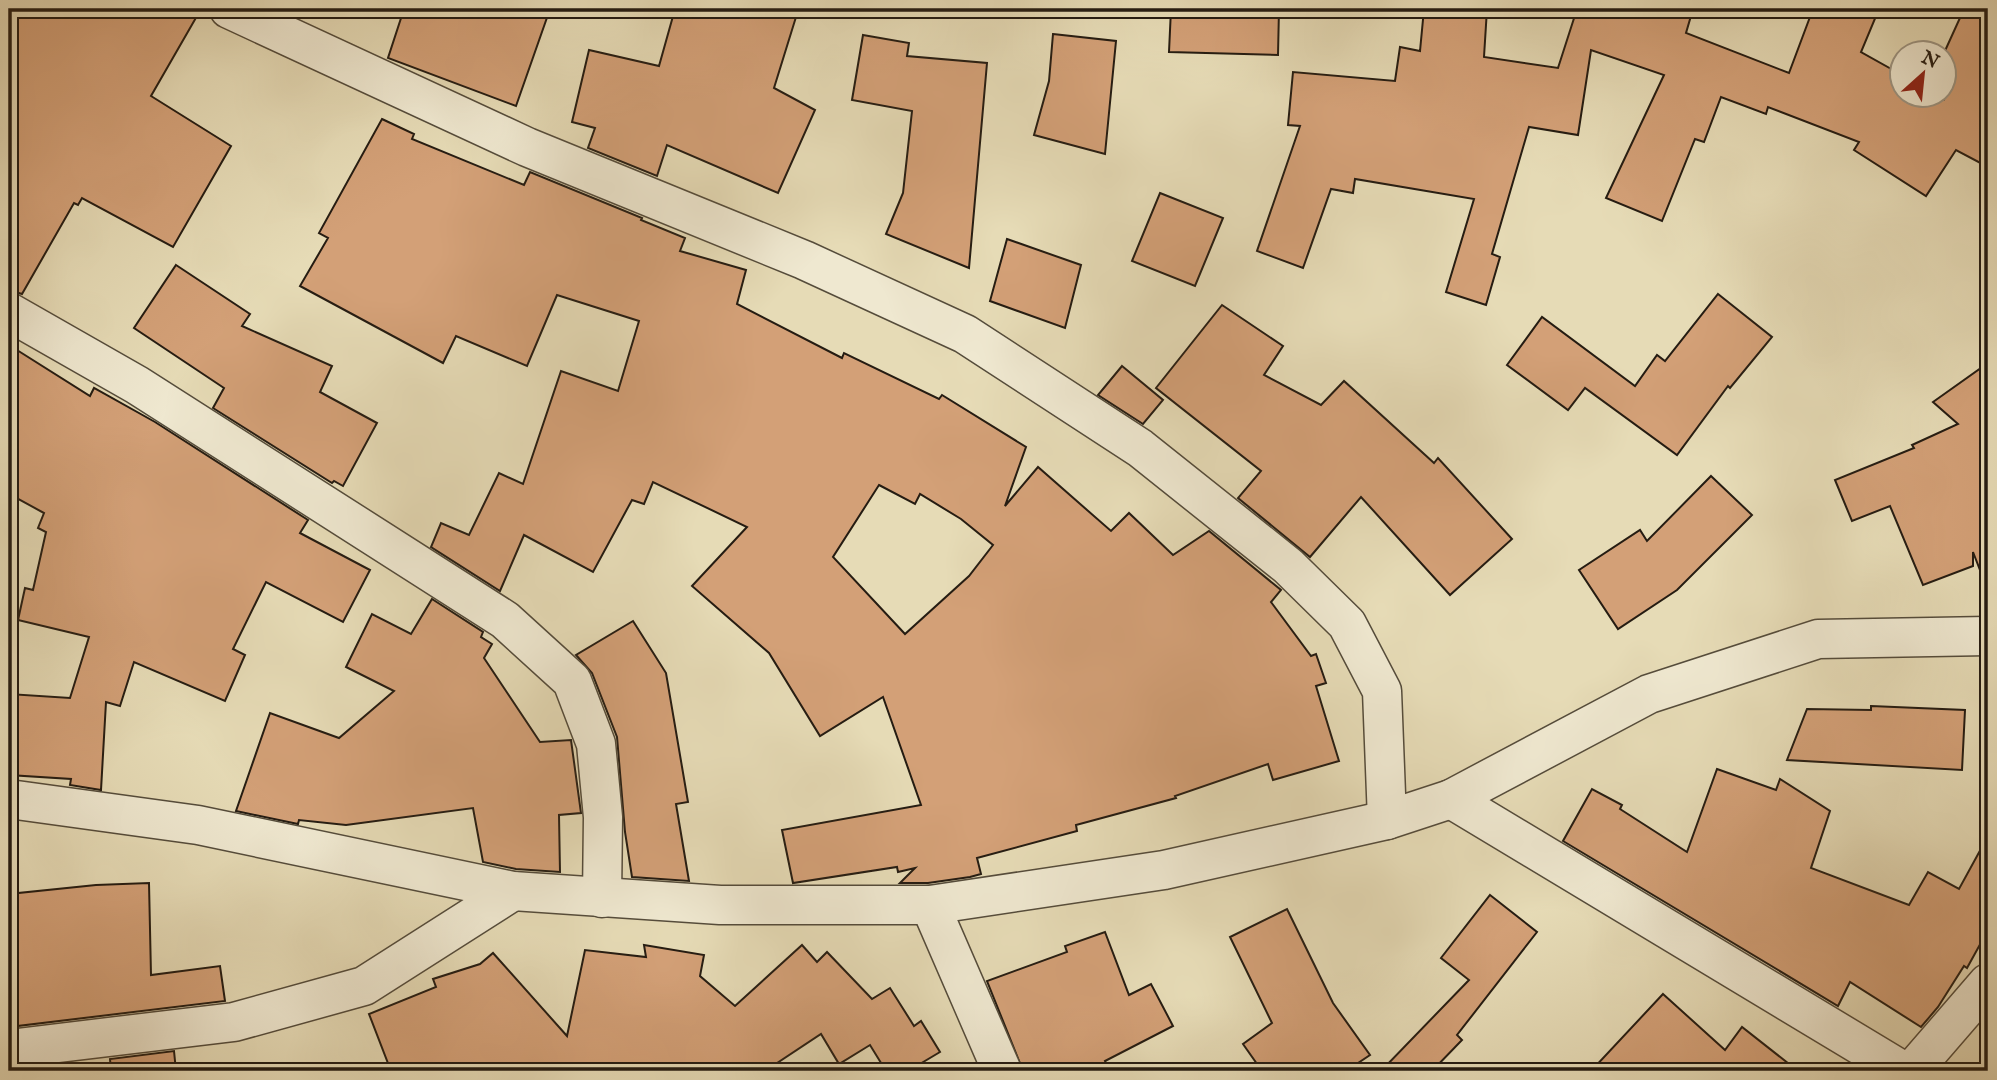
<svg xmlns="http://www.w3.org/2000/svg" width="1997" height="1080" font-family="'IM FELL English',serif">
	<rect width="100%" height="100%" fill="#e6dbb6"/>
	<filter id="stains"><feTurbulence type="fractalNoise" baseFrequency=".00286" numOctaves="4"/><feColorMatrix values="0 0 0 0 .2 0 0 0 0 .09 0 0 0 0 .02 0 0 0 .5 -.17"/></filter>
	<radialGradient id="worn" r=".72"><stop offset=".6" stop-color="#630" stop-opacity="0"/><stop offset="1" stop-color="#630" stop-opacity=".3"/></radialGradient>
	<g fill="#d3a077" stroke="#251c12" stroke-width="2" fill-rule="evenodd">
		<path d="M9 9H201L151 96 231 146 173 247 82 198 78 205 74 203 22 294 9 290Z"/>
		<path d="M404 9H550L516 106 388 58Z"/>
		<path d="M675 9H768L796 17 774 88 815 110 778 193 667 145 657 176 588 148 595 128 572 122 589 50 659 66Z"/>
		<path d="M1171 9H1279L1278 55 1169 52Z"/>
		<path d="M1424 9H1487L1484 57 1558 68 1577 9H1693L1686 33 1789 73 1813 9H1879L1861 52 1902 75V94H1936L1944 99V53L1964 9H1988V167L1956 150 1926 196 1854 150 1859 142 1768 107 1766 114 1721 97 1704 142 1695 139 1662 221 1606 198 1664 75 1591 50 1578 135 1529 127 1492 254 1500 257 1486 305 1446 292 1474 199 1355 179 1353 193 1331 189 1303 268 1257 251 1300 126 1288 125 1293 72 1395 81 1400 47 1420 51Z"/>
		<path d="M1053 34 1116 41 1105 154 1034 135 1049 81Z"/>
		<path d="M863 35 909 43 907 56 987 63 969 268 886 234 903 193 912 111 852 100Z"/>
		<path d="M382 119 414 134 412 139 524 185 530 172 642 218 641 220 685 238 680 251 746 270 737 304 842 358 844 353 939 399 942 395 1026 447 1005 506 1038 467 1111 531 1129 513 1173 555 1209 531 1281 590 1271 602 1311 656 1316 654 1326 683 1316 686 1339 761 1273 780 1268 764 1175 796 1176 798 1076 825 1077 831 977 858 981 874 970 877 928 883H900L915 868 898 872 897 867 793 883 782 830 921 805 883 697 820 736 769 653 692 586 747 527 653 482 644 504 632 500 593 572 524 535 500 591 431 547 441 523 469 535 499 473 523 484 561 371 618 391 639 321 557 295 527 366 456 336 443 363 300 286 328 238 319 233ZM879 485 915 504 920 494 961 519 993 545 969 576 905 634 833 557Z"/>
		<path d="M1160 193 1223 218 1195 286 1132 261Z"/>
		<path d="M1007 239 1081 265 1065 328 990 301Z"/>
		<path d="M176 265 250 314 242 326 332 366 320 392 377 423 343 486 334 481 332 483 213 408 224 388 134 328Z"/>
		<path d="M1718 294 1772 337 1730 388 1728 386 1677 455 1585 388 1568 410 1507 365 1542 317 1635 386 1657 355 1665 361Z"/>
		<path d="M1222 305 1283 346 1264 375 1321 405 1344 381 1434 463 1438 458 1512 539 1450 595 1361 497 1310 557 1238 498 1261 471 1156 388Z"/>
		<path d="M9 345 90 396 94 388 155 422 308 520 300 533 370 570 343 622 266 582 233 649 245 655 225 701 134 662 120 706 106 702 101 790 70 785 71 779 9 775V694L70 698 89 637 18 620 25 588 33 590 46 532 38 528 44 513 9 494Z"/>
		<path d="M1988 363V583H1985L1973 552V566L1923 585 1890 506 1852 521 1835 480 1914 448 1912 445 1958 424 1933 402Z"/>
		<path d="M1122 366 1163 400 1143 424 1098 395Z"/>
		<path d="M1711 476 1752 515 1677 590 1618 629 1579 570 1640 530 1647 541Z"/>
		<path d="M432 599 483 632 481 637 492 644 484 658 540 742 571 740 581 813 559 815 560 872 516 869 483 862 473 808 346 825 299 820 298 824 236 811 270 713 339 738 394 691 346 667 372 614 411 634Z"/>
		<path d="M633 621 666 673 688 802 676 804 689 881 632 877 625 832 617 737 592 673 576 655Z"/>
		<path d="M1871 706 1965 710 1962 770 1787 760 1807 709 1871 710Z"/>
		<path d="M1717 769 1776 790 1780 779 1830 811 1811 868 1909 905 1928 872 1959 889 1988 836V930L1967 968 1964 966 1938 1007 1921 1027 1850 982 1838 1006 1563 841 1592 789 1622 805 1620 809 1687 852Z"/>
		<path d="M149 883 151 975 220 966 225 1001 9 1027V894L96 885Z"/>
		<path d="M1490 895 1537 932 1457 1035 1462 1040 1432 1071H1381L1469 980 1441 958Z"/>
		<path d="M1287 909 1333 1003 1370 1055 1346 1071H1262L1243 1044 1272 1023 1230 937Z"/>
		<path d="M1105 932 1129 995 1151 984 1173 1026 1105 1061 1110 1071H1023L987 981 1067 952 1065 946Z"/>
		<path d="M644 945 704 955 700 976 735 1006 802 945 817 962 827 952 872 999 890 988 914 1026 921 1021 940 1052 908 1071H886L870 1045 839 1064 821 1034 765 1071H391L369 1014 436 987 433 979 480 964 493 953 567 1036 585 950 646 957Z"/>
		<path d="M1663 994 1725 1050 1742 1027 1798 1071H1591Z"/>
		<path d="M174 1051 176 1071H111L110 1059Z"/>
	</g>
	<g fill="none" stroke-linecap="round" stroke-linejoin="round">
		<defs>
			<g id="minor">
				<path d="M229 9 527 147 804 260 965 334 1140 448 1288 566 1347 624 1382 691 1387 820"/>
				<path d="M9 312 137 385 505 620 572 681 596 744 603 817 602 898"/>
				<path d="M9 799 198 825 513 891 720 905H930L1164 870 1387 820 1451 799 1649 694 1818 639 1988 636"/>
				<path d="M1451 799 1903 1071"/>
				<path d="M930 905 1002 1071"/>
				<path d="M9 1049 234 1022 364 986 513 891"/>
				<path d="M1912 1071 1988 983"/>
			</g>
		</defs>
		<use href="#minor" stroke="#554c3b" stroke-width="41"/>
		<use href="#minor" stroke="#efe8d0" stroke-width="38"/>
	</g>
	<rect width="1997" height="1080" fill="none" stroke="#e6dbb6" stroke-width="35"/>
	<rect x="10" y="10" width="1976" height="1059" fill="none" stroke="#251c12" stroke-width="3.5"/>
	<rect x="18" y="18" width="1962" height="1045" fill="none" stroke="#251c12" stroke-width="2"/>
	<g transform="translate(1923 74) rotate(27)"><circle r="33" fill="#efe8d0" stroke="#9e9684" stroke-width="2"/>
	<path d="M0-5L12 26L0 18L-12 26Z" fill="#8f2418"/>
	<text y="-10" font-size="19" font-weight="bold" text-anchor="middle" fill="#251c12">N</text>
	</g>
	<rect width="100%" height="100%" filter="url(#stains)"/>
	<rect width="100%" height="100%" fill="url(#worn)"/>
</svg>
